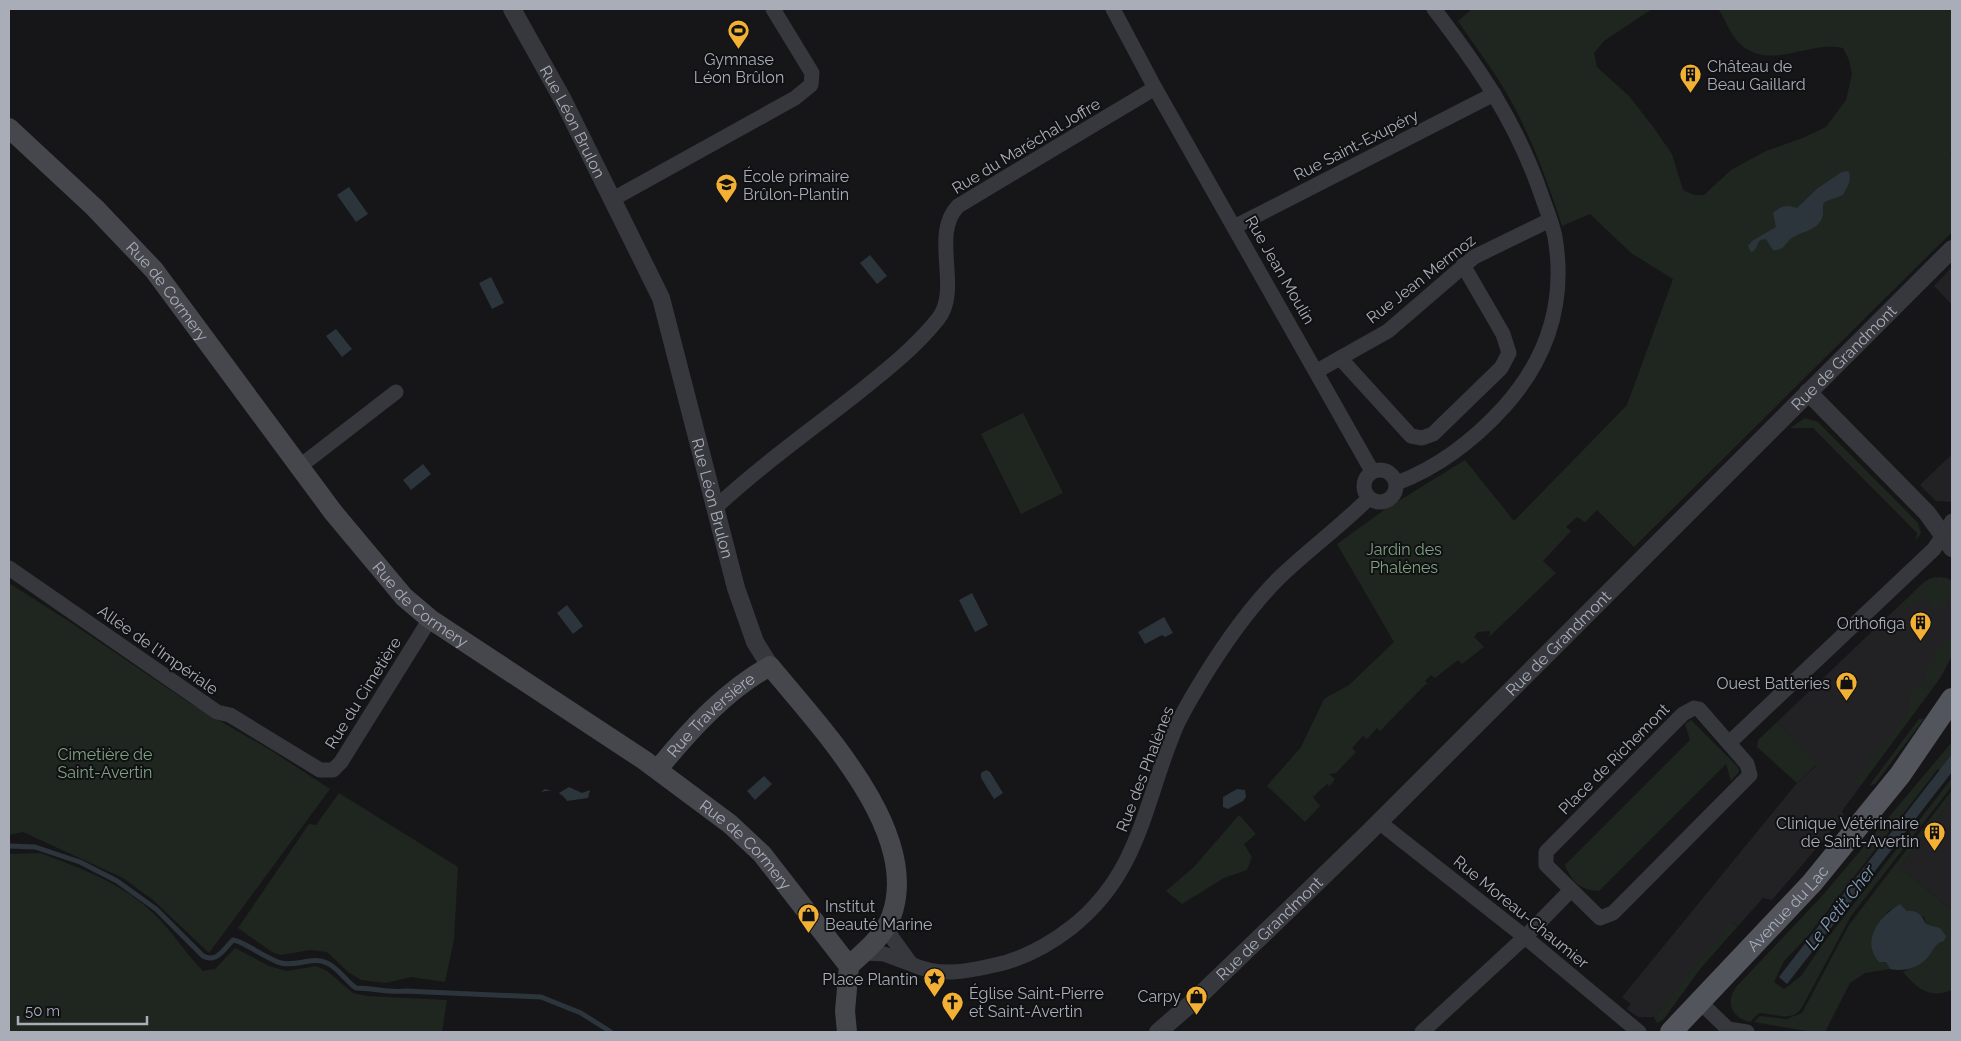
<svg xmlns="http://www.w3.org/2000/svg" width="1961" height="1041" font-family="Raleway,sans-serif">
	<rect width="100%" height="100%" fill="#161618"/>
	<g fill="#222225">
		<path d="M1952 267V305L1934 286Z"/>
		<path d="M1952 454V502L1936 501 1920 485Z"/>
		<path d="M1935 577 1947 578 1952 581V656L1941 677 1842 811 1844 816 1772 900 1763 898 1738 926 1733 922 1654 1017H1638L1627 1009 1631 1004 1622 997 1797 783 1817 765 1777 722 1924 582Z"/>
		<path d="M1952 799V910L1900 867Z"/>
	</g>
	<g fill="#1e261f">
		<path d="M1472 9H1652L1604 41 1594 53 1597 67 1629 96 1654 128 1672 154 1683 190 1694 195H1704L1731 170 1766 151 1805 137 1826 127 1846 100 1852 74 1849 60 1843 48C1808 40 1769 73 1738 42 1730 34 1725 18 1718 9H1952V152L1950 154 1952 157V232L1634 547 1597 510 1585 522 1577 517 1566 527 1571 531 1543 561 1556 573 1489 637 1490 631 1478 632 1474 637 1484 647 1462 664 1458 660 1435 678 1431 675 1425 681 1429 685 1426 684 1380 731 1377 728 1367 739 1363 736 1352 748 1356 752 1336 773 1329 774 1335 779 1330 786 1327 784 1313 797 1320 806 1305 822 1267 786 1301 747 1324 699 1349 685 1394 642 1337 544 1384 510 1465 460 1514 521 1627 405 1673 279 1631 253 1590 214 1562 226C1548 183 1533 141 1511 101 1496 73 1475 47 1458 21Z"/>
		<path d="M1023 413 1063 493 1021 514 981 434Z"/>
		<path d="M1805 418 1818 422 1918 523 1921 533 1916 541 1917 533 1813 428H1790Z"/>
		<path d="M1941 577 1952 581V597L1937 612 1922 596 1910 607 1905 601 1929 579Z"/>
		<path d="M9 583 73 624 191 704 272 751 330 789 209 953 153 900 123 878 23 832 9 835Z"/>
		<path d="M1952 639V656L1933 687 1924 681 1926 670 1936 660 1931 655 1946 640Z"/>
		<path d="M1922 683 1931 690 1862 783H1857L1855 780 1910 711 1907 707 1910 701 1909 695Z"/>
		<path d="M1919 719H1924L1875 784 1869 786Z"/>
		<path d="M1691 720 1738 767 1739 772 1731 781 1726 764 1599 891C1580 890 1572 882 1565 865L1690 740 1685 724Z"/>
		<path d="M1777 722 1817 764 1797 783 1757 747 1758 740Z"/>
		<path d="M1952 742V754L1941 770 1938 769 1807 937 1784 961 1774 982 1784 989 1801 976 1822 945 1952 778V786L1851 916 1801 1009C1790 1023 1774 1013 1759 1013L1750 1022C1732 1018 1725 1003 1736 987L1823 895Z"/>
		<path d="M1952 790V799L1900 867 1952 910V990C1929 999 1918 989 1903 972 1912 967 1920 964 1927 957 1934 950 1934 944 1944 941L1934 926 1926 924 1924 917 1907 911 1900 905 1888 911 1874 931 1879 962H1886L1890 969 1865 973 1850 983 1825 1032H1812L1754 1022 1760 1016 1786 1019 1802 1013 1849 925Z"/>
		<path d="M339 793 458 867 454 940 445 982 411 977 386 983 361 980 348 972 327 952 310 950 281 955 272 952 238 928 309 824 316 825Z"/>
		<path d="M1239 815 1256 834 1244 844 1252 857 1247 870 1224 878 1182 904 1166 891 1194 867Z"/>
		<path d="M40 853C81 868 124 884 155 915 173 932 185 953 203 971L215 969 235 948 269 966 287 971 316 966 327 971 353 993 367 996 447 1000 442 1032H9V854Z"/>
		<path d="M1732 922 1738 926 1700 969 1663 1020 1657 1023 1654 1017Z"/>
	</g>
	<g fill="#2c353c">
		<path d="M1848 171C1853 179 1847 187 1843 195L1824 202C1822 208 1824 213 1822 218 1817 231 1802 231 1792 238 1785 243 1784 251 1773 250L1766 239 1760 240 1754 251 1751 252 1748 246 1752 241 1776 227 1773 213C1781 206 1786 204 1797 208L1818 188 1842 172Z"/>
		<path d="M349 187 368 214 356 222 337 195Z"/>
		<path d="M870 255 887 276 877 284 860 263Z"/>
		<path d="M491 277 504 303 492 309 479 283Z"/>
		<path d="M336 329 352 349 342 357 326 336Z"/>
		<path d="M423 464 431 474 411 490 403 480Z"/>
		<path d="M972 593 988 625 975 632 959 600Z"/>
		<path d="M567 605 583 626 573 634 557 613Z"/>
		<path d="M1164 617 1173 633 1165 637 1162 635 1145 644 1138 632Z"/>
		<path d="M1952 754V772L1787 984 1779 977Z"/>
		<path d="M986 770 990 772 1003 793 994 799 981 778V773Z"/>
		<path d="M764 776 772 784 755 800 747 791Z"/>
		<path d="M569 787 582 793 590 790 588 798 567 801C562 792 549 788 540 793L545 789 559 793Z"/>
		<path d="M1237 789 1245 790 1246 797 1243 801 1228 809 1223 807V797Z"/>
		<path d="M1900 904 1907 911C1918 910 1921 915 1926 924L1940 928 1946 936 1944 941C1934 944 1934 950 1928 957 1919 968 1903 972 1890 969L1886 962H1879C1860 940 1880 916 1900 904Z"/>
	</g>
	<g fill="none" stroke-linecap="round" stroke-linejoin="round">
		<path stroke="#2c353c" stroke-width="5" d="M9 846 35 847 80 862 117 881 156 909 203 956C217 963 223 950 233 940 241 940 267 959 281 963 296 967 313 956 327 963 337 967 346 981 356 988 373 988 389 993 405 991L541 997 581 1013 611 1032"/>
		<g stroke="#37383d" stroke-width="15">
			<path d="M1155 88 1372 471"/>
			<path d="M613 199 795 98 811 85 812 73 773 9"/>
			<path d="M1234 227 1494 94"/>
			<path d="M1340 358 1411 436 1422 438 1433 434 1501 368 1509 353 1503 334 1463 265"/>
			<path d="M1317 371 1388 331 1474 257 1550 220"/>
			<path d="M299 467 396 392"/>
			<circle cx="1380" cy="486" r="16"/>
			<path d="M1397 483C1439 467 1474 440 1504 407 1547 359 1566 302 1555 237 1552 222 1545 206 1540 191 1516 122 1478 66 1434 9"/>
			<path d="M715 508C759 467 808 432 854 396 884 372 915 348 938 319 962 289 930 235 958 206L1155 88 1113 9"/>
			<path d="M9 568 217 712 230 715 320 770H333L341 762 430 619"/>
			<path d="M1694 708 1699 709 1747 764 1750 775 1613 913 1600 918 1546 865V852L1683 714Z"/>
			<path d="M1729 743 1934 549 1952 521"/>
			<path d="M1379 822 1525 937 1639 1032"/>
			<path d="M863 953 884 954 911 964 885 928"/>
			<path d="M911 964C939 977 965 972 995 965 1023 959 1049 945 1072 927 1141 872 1144 802 1176 727 1183 711 1193 695 1202 680 1224 644 1249 608 1279 578 1308 550 1341 526 1369 498"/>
			<path d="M1701 1003 1728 1029 1747 1032"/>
			<path d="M1422 1032 1525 937 1571 890"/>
		</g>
		<g stroke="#37383d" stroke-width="18">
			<path id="s1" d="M512 9 563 100 661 298 736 588 755 642 770 666"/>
			<path d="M1808 392 1927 513 1952 548"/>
			<path id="s2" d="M1158 1032 1195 1000 1366 835 1952 249"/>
		</g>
		<g stroke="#45474d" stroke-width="20">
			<path id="s3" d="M9 128 95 208 154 270 333 512 404 597 430 619 644 760 730 824 762 854 849 966 845 1011 847 1032"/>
			<path id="s4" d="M658 769C689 731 726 690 770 666 819 726 923 833 891 917 884 936 864 952 849 966"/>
		</g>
		<path stroke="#53555c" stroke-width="22" id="s5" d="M1671 1032 1812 883 1900 775 1952 699"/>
	</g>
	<defs>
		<symbol id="stadium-pin" viewBox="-11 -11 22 30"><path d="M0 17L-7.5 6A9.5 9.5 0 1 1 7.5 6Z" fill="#f2b134" stroke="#111113"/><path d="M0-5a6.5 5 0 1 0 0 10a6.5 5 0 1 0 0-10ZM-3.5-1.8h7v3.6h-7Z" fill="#111"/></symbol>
		<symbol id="building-pin" viewBox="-11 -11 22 30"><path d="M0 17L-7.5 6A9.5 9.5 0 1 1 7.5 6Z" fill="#f2b134" stroke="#111113"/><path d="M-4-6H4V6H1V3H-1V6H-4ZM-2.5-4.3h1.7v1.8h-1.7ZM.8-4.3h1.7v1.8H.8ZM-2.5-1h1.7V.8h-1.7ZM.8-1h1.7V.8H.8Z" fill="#111"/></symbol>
		<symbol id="school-pin" viewBox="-11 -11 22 30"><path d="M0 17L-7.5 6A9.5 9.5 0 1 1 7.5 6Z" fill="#f2b134" stroke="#111113"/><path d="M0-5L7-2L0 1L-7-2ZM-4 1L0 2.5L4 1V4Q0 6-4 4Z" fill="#111"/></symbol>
		<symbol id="shop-pin" viewBox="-11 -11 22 30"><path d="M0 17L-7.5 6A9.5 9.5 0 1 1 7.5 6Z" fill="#f2b134" stroke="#111113"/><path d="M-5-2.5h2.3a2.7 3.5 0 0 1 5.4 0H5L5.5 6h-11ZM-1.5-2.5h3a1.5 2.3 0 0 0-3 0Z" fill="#111"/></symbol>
		<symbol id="sight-pin" viewBox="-11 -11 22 30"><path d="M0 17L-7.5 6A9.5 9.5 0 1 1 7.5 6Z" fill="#f2b134" stroke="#111113"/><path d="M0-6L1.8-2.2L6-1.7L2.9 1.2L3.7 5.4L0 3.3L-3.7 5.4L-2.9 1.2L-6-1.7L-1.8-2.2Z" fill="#111"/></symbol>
		<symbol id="church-pin" viewBox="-11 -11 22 30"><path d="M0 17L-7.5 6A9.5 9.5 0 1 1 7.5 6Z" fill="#f2b134" stroke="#111113"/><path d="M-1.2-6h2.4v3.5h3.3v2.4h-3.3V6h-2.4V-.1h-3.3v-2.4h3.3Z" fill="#111"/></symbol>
	</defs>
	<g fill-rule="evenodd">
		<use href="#stadium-pin" x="726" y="18" width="25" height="34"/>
		<use href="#building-pin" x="1678" y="62" width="25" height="34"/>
		<use href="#school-pin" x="714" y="172" width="25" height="34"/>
		<use href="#building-pin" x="1908" y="610" width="25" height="34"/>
		<use href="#shop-pin" x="1834" y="670" width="25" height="34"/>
		<use href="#building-pin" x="1922" y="820" width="25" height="34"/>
		<use href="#shop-pin" x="796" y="902" width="25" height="34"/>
		<use href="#sight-pin" x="922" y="966" width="25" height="34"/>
		<use href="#shop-pin" x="1184" y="984" width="25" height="34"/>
		<use href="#church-pin" x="940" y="990" width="25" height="34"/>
	</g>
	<g text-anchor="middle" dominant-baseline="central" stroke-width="4" stroke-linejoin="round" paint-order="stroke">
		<g font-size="16" fill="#a8adb8" stroke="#111113" text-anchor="end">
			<text x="739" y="59" text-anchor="middle">Gymnase<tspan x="739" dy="18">Léon Brûlon</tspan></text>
			<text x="1707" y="66" text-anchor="start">Château de<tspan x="1707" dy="18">Beau Gaillard</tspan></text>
			<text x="743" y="176" text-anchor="start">École primaire<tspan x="743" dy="18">Brûlon-Plantin</tspan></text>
			<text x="1905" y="623">Orthofiga</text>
			<text x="1830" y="683">Ouest Batteries</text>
			<text x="1919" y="823">Clinique Vétérinaire<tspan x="1919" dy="18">de Saint-Avertin</tspan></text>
			<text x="825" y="906" text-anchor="start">Institut<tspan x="825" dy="18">Beauté Marine</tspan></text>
			<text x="918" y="979">Place Plantin</text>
			<text x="969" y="993" text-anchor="start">Église Saint-Pierre<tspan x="969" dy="18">et Saint-Avertin</tspan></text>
			<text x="1181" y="996">Carpy</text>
		</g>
		<g font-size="16" fill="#a8adb8" stroke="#111113">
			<text stroke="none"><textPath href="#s1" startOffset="128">Rue Léon Brulon</textPath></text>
			<text transform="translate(1356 145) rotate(-27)">Rue Saint-Exupéry</text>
			<text transform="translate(1026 146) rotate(-31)">Rue du Maréchal Joffre</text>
			<text transform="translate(1280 270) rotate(60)">Rue Jean Moulin</text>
			<text transform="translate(1421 279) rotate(-38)">Rue Jean Mermoz</text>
			<text stroke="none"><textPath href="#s3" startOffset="228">Rue de Cormery</textPath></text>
			<text stroke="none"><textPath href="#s2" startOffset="962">Rue de Grandmont</textPath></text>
			<text stroke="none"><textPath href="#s1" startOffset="532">Rue Léon Brulon</textPath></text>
			<text stroke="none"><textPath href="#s3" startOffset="632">Rue de Cormery</textPath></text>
			<text stroke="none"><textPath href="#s2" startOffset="558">Rue de Grandmont</textPath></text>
			<text transform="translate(158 650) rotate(35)">Allée de l'Impériale</text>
			<text transform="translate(363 693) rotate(-58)">Rue du Cimetière</text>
			<text stroke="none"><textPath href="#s4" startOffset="76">Rue Traversière</textPath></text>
			<text transform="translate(1614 759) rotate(-45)">Place de Richemont</text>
			<text transform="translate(1145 769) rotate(-69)">Rue des Phalènes</text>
			<text stroke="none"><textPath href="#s3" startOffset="1038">Rue de Cormery</textPath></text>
			<text stroke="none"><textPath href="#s5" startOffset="170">Avenue du Lac</textPath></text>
			<text transform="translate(1521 912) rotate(39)">Rue Moreau-Chaumier</text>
			<text stroke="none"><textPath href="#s2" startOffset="152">Rue de Grandmont</textPath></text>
		</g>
		<g font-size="16" fill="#7fa381" stroke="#111113">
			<text x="1404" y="549">Jardin des<tspan x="1404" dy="18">Phalènes</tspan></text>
			<text x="105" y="754">Cimetière de<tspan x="105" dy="18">Saint-Avertin</tspan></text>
		</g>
		<g font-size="18" font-style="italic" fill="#7f9bb3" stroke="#111113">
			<text transform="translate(1840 907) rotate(-52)">Le Petit Cher</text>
		</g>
	</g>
	<rect width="1961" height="1041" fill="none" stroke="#a8adb8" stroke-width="20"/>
	<path d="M18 1016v8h129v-8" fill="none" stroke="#a8adb8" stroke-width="2.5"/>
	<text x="25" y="1016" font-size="15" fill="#a8adb8" stroke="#111113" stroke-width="4" paint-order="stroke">50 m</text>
</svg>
